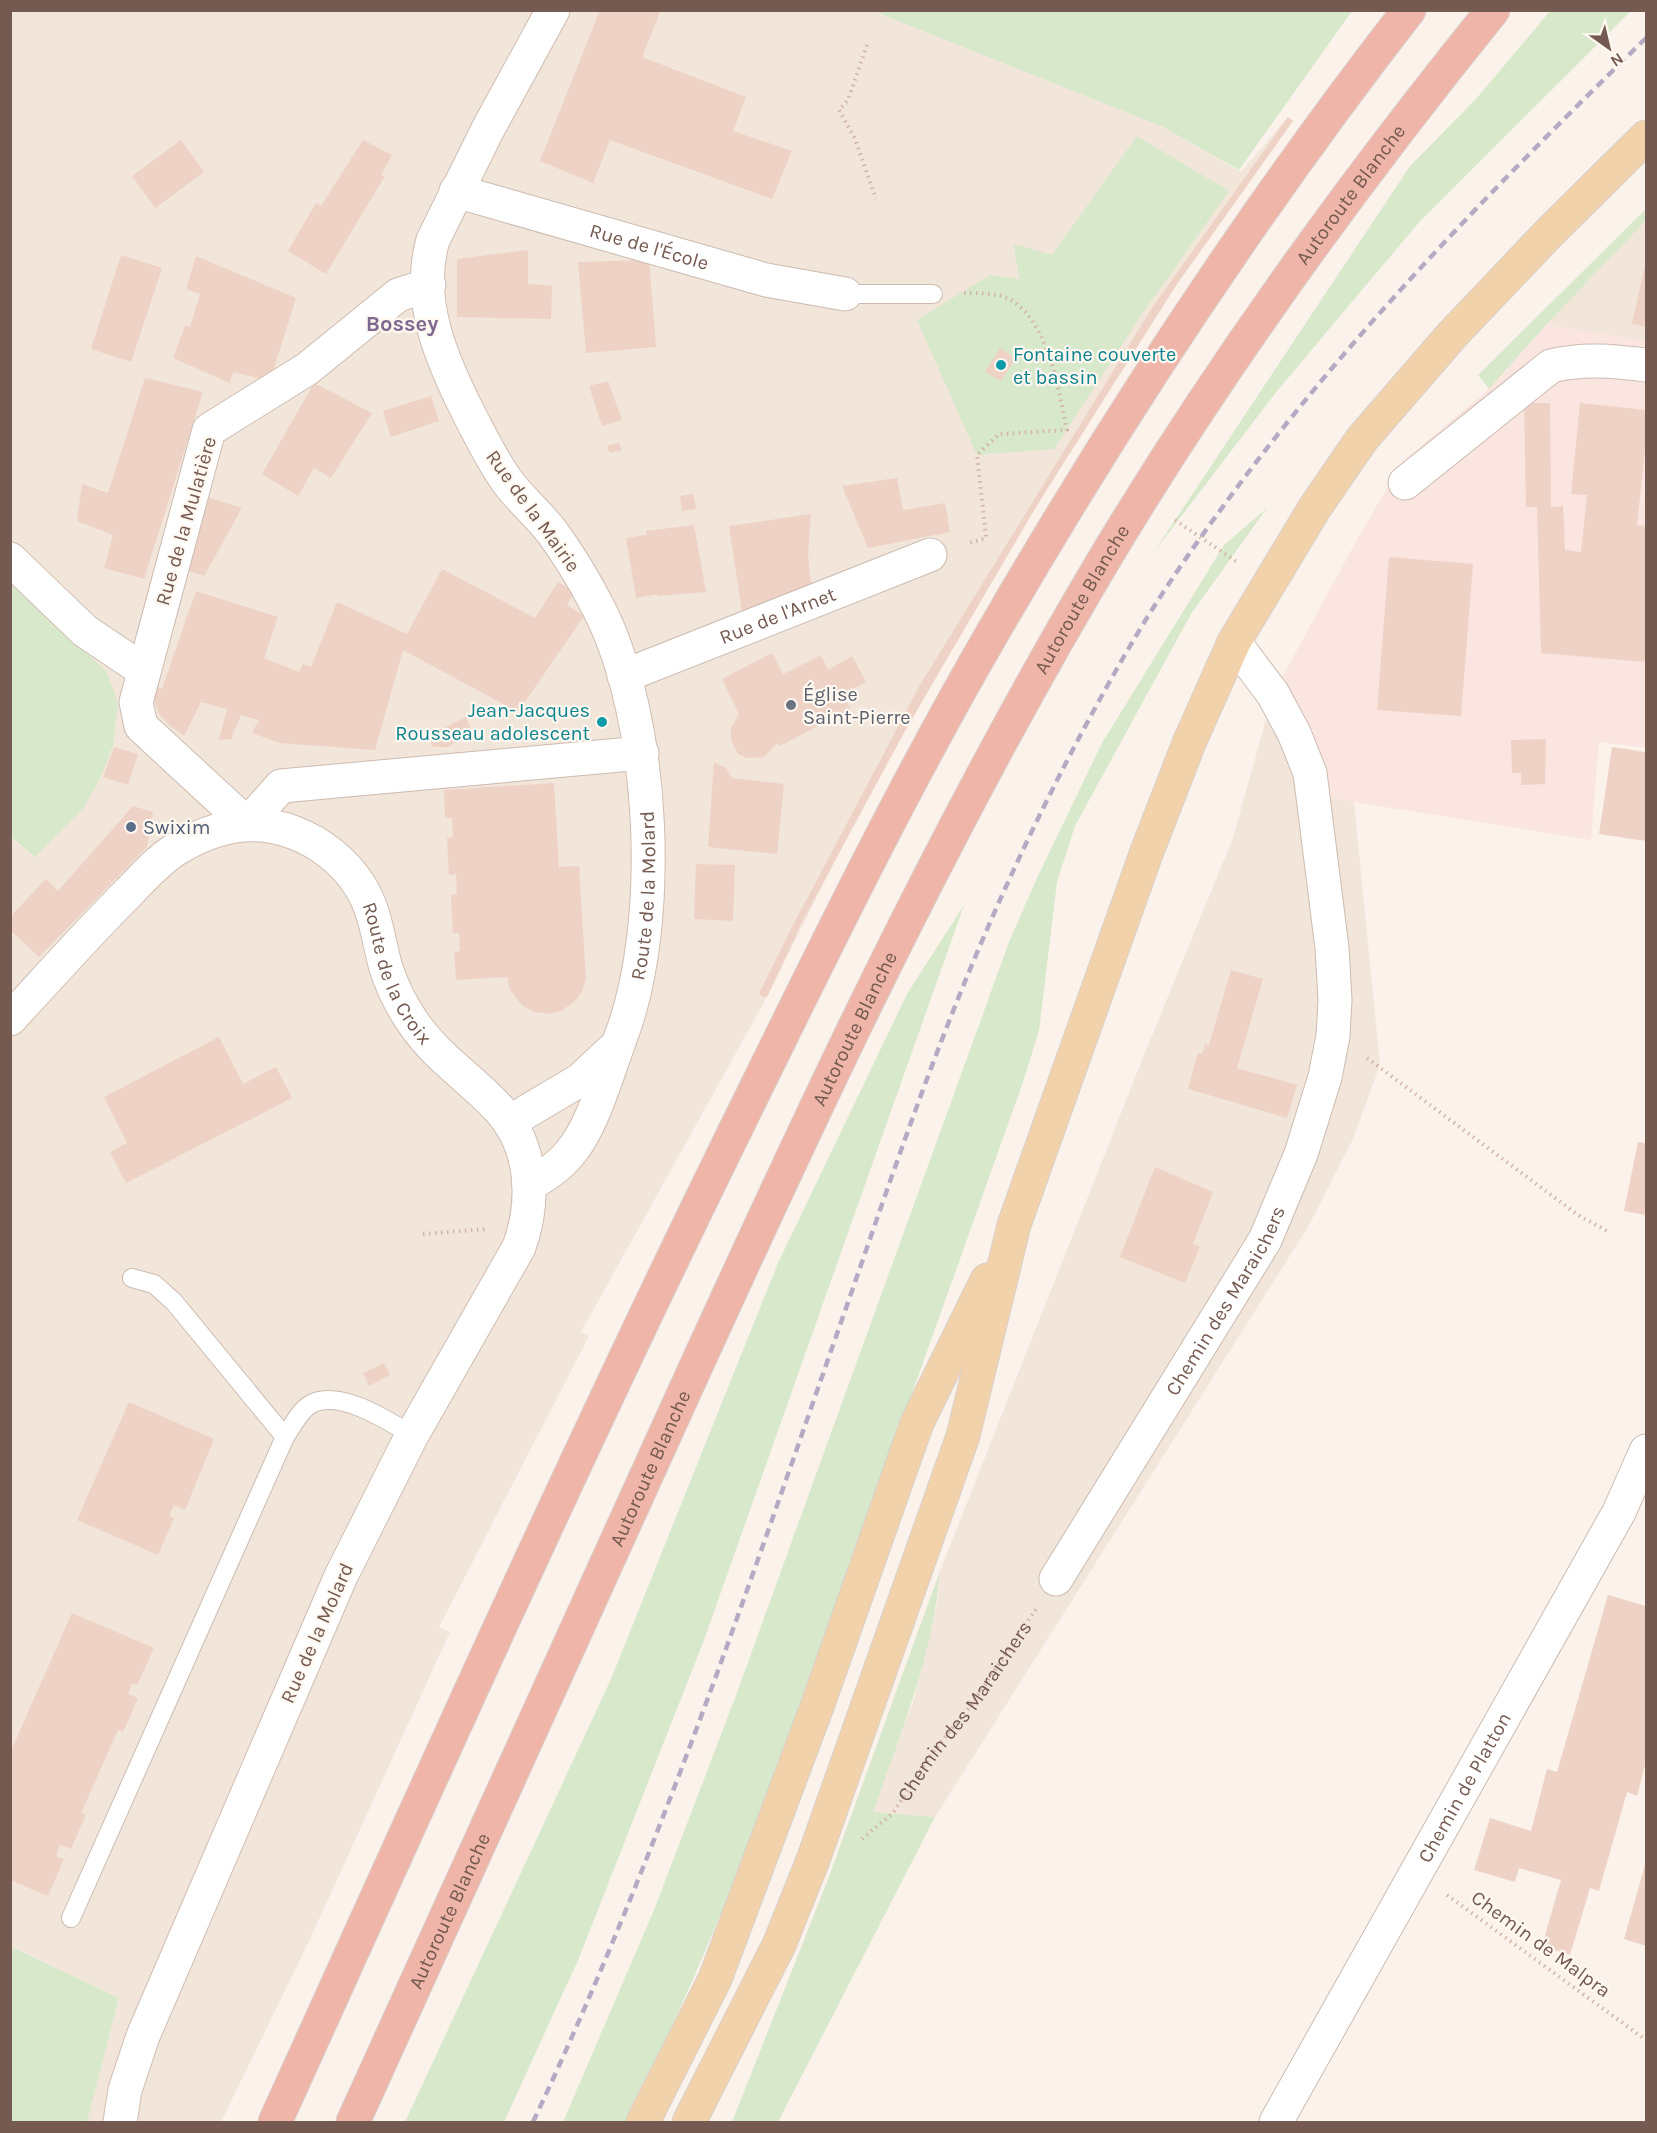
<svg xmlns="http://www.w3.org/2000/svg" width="1657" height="2133" font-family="Karla,sans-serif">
	<rect width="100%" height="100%" fill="#fbf3eb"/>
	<g fill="#f2e5da">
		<path d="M11 11H873L1163 127 1241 172 1288 117 1293 121 1177 284 1069 452 937 675 858 815 767 997 581 1332 589 1336 439 1627 450 1632 309 1941 221 2122H87L119 1998 11 1946 10 837 35 857 20 593 11 584Z"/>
		<path d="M1646 220V341L1546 325 1626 239Z"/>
		<path d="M1273 694 1314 793 1354 802 1380 1065 1353 1139 1308 1227 935 1817 872 1812 914 1699 937 1604 940 1571 1142 1060 1233 838Z"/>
	</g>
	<path fill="#fae5e0" d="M1546 325 1646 341V748L1599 742 1591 840 1354 802 1314 793 1273 694 1359 536 1403 461 1489 389Z"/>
	<g fill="#d8e8ca">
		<path d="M873 11 1352 10V11L1239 170 1163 127Z"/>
		<path d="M1550 11H1631L1421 220 1277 391 1154 552 1410 166 1476 99Z"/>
		<path d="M1137 136 1229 191 1140 317 1054 449 977 455 917 320 990 275 1020 279 1013 244 1052 255Z"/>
		<path d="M1646 209V220L1546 325 1489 389 1478 375Z"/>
		<path d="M1267 508 1191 614 1075 826 1057 882 1039 1031 1023 1082C961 1256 899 1431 836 1605 774 1780 711 1957 625 2122H563L654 1910 735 1698 1009 942 1037 878 1102 743 1224 545Z"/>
		<path d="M10 584 106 671 118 703 113 745 100 778 84 807 35 857 11 837Z"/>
		<path d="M964 905 704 1640 579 1958 504 2122H405L611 1679 778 1263 907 994Z"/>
		<path d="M940 1571C933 1655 901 1733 873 1812L935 1817 778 2122H732L827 1882Z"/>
		<path d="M10 1946 119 1998 87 2122H11Z"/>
	</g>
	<g fill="#eed2c5">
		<path d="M600 10H661L642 57 746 97 733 131 792 151 772 199 610 140 593 183 540 161Z"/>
		<path d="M1288 117 1293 121 1177 284 1034 510 906 729 803 920 767 997H763L759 994 790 931 920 685 1152 308Z"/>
		<path d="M181 140 204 172 155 208 132 176Z"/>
		<path d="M363 140 392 155 381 175 385 176 326 274 288 251 316 203 321 206Z"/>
		<path d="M528 250V284L552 286 551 319 457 317V259Z"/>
		<path d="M121 255 162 268 131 362 91 349Z"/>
		<path d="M196 256 296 298 270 381 233 372 230 383 173 358 185 326 190 327 200 294 186 289Z"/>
		<path d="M649 260 656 347 586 353 578 262Z"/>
		<path d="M1646 260V327L1632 324Z"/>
		<path d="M1000 348 1016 358 1001 381 985 372Z"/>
		<path d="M145 378 203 392 144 579 104 568 113 535 77 521 82 484 108 493Z"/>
		<path d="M608 381 622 420 602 426 589 386Z"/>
		<path d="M314 383 372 413 331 478 314 468 298 496 262 474Z"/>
		<path d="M431 396 439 421 391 437 383 411Z"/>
		<path d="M1524 403H1550L1551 507 1563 506 1565 550 1581 552 1587 495 1571 494 1580 403 1646 410V442L1637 525 1646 526V662L1541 653 1537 507H1526Z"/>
		<path d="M619 443 622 450 610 453 607 446Z"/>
		<path d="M897 478 903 510 945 503 950 532 868 548 842 486Z"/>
		<path d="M693 494 696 509 682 511 680 496Z"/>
		<path d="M204 496 242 508 204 576 186 570Z"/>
		<path d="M811 514 808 556 812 591 742 612 729 526Z"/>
		<path d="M694 525 706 592 657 596V594L636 598 626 538 646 535V531Z"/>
		<path d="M1389 557 1473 564 1461 716 1377 710Z"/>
		<path d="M442 569 535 618 558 582 574 592 567 605 584 616 518 712 403 650 375 750 280 743 252 733 259 720 241 715 231 739 219 740 227 709 201 702 184 736 170 726 159 714 154 700 155 686 162 689 196 591 278 617 264 658 299 672 303 664 311 667 337 602 407 634Z"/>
		<path d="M772 653 783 674 821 655 828 670 852 656 866 682 842 695 851 709 780 746 777 743 764 757 747 758 738 754 731 740V728L739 714 722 679Z"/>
		<path d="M466 717 472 732 448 747H433L428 736Z"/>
		<path d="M1546 739 1545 784 1521 785V773H1512L1511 740Z"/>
		<path d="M114 747 138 754 128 785 103 777Z"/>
		<path d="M1612 747 1646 752V841L1599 834Z"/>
		<path d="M714 762 726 768 732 778 784 784 777 854 708 847Z"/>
		<path d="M554 783 559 867 579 866 586 978 582 992 574 1002 561 1011 548 1014 534 1012 522 1005 510 990 507 977 456 980 454 952 460 951 459 933H453L451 895 457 894 456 874 449 875 447 838 453 837 452 818H445L444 790Z"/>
		<path d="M133 806 153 812 147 847 39 957 10 930V917L46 879 58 891Z"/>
		<path d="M696 864 735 865 733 921 694 919Z"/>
		<path d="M1231 970 1263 979 1237 1068 1297 1085 1287 1118 1188 1089 1198 1053 1202 1054 1205 1044 1209 1045Z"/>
		<path d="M219 1037 243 1084 276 1067 292 1098 126 1183 110 1152 127 1143 104 1097Z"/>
		<path d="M1638 1142 1646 1143V1215L1624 1211Z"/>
		<path d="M1155 1167 1213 1192 1193 1244 1200 1247 1185 1283 1120 1257Z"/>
		<path d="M384 1363 390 1375 369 1386 363 1373Z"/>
		<path d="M129 1402 214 1439 185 1510 174 1505 169 1516 174 1518 158 1555 77 1520Z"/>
		<path d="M1608 1595 1646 1606V1762L1637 1796 1627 1792 1599 1891 1590 1888 1570 1955 1542 1946 1561 1880 1519 1868 1515 1882 1474 1870 1490 1818 1531 1831 1547 1769 1557 1772Z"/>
		<path d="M72 1613 154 1648 137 1685 132 1683 128 1694 138 1698 123 1732 118 1730 81 1813 86 1815 71 1849 60 1845 56 1856 64 1859 48 1896 10 1880V1753Z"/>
		<path d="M1646 1861V1946L1624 1939Z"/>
	</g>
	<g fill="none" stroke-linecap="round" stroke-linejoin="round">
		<defs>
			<g id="lane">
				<path d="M845 294H933"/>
				<path d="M132 1278 154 1284 174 1302 285 1437"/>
				<path d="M71 1918 285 1437C292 1427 299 1411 311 1404 340 1389 388 1421 412 1435"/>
			</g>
			<g id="street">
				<path id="s2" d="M456 191 766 280 845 294"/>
				<path d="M429 285 398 295 307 369 209 430 136 702 141 726 247 824 281 786 642 753"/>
				<path d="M1405 483 1551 366C1583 358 1613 361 1646 365"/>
				<path d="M10 559 85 631 143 670"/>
				<path id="s3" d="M624 676 930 555"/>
				<path id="s4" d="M1056 1579 1265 1240 1301 1154 1325 1077 1333 1036 1335 1000 1332 948 1310 773 1294 733 1273 694 1234 642"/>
				<path id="s5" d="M1276 2122 1619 1512 1646 1451"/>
			</g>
			<g id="secondary">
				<path id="s6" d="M10 1019C49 977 87 934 128 893 143 878 159 859 178 848 214 826 255 817 295 833 321 843 345 862 360 886 376 911 378 940 386 968 392 986 401 1005 412 1021 435 1056 469 1077 497 1107 533 1144 536 1200 519 1247L412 1435 341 1576 143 2036 125 2090 120 2122"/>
				<path d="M509 1122 580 1080 612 1050"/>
				<path id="s7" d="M529 1185C544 1176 559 1167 570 1153 592 1128 608 1072 620 1039 665 924 655 717 598 607 585 582 569 555 552 532 538 514 520 499 507 481 493 462 482 439 471 418 443 363 415 302 433 240L488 129 553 10"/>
			</g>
			<g id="primary">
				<path d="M643 2122 715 1979 818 1704 917 1423 987 1280"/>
				<path d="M689 2122 779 1945 813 1860 963 1436 1014 1225 1146 854 1189 743 1234 642 1314 509 1362 439 1452 335 1549 233 1646 137"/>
			</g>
			<g id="highway">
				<path d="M275 2122C423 1796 569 1469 727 1147 812 974 896 799 993 632 1118 416 1256 207 1409 10"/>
				<path id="s8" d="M353 2122C453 1902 554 1682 653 1461 793 1152 934 844 1108 553 1223 362 1353 183 1493 10"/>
			</g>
		</defs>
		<use href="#lane" stroke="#ccbbb1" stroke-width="20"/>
		<use href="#street" stroke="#ccbbb1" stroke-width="35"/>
		<use href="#secondary" stroke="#d1bdb2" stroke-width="35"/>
		<use href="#primary" stroke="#d8d1ce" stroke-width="35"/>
		<use href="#highway" stroke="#d8d1ce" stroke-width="35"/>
		<g stroke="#d3b5a7" stroke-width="4" stroke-dasharray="1.5 4.5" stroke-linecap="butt">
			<path d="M867 45 848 100 839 110 855 139 876 199"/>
			<path d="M964 293C981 293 1003 292 1018 305 1051 334 1058 389 1067 430L999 434 977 455 986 538 966 544"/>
			<path d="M1175 520 1237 562"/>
			<path d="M1367 1058 1578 1215 1607 1231"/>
			<path d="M423 1234 486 1229"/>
			<path id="s1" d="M862 1839 893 1813 932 1753 972 1704 1036 1609"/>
			<path d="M1447 1895 1646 2040"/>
		</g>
		<use href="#lane" stroke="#fff" stroke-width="18"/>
		<use href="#street" stroke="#fff" stroke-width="33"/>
		<use href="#secondary" stroke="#fff" stroke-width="33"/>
		<use href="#primary" stroke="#f2d2aa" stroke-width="33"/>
		<use href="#highway" stroke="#efb5a8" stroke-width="33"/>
		<path stroke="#b6a9c4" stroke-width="4.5" stroke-dasharray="9 6" stroke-linecap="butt" d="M533 2122C651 1872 741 1609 832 1348 868 1246 902 1143 941 1042 994 904 1058 769 1133 641 1161 593 1194 546 1227 501 1351 332 1497 184 1646 38"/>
	</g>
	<g fill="#0f9aa8" stroke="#fef8f1" stroke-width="2">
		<circle cx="1001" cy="365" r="6"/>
		<circle cx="602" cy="722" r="6"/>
	</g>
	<circle fill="#6b7280" stroke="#fef8f1" stroke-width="2" cx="791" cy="705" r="6"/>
	<circle fill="#5c6f8a" stroke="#fef8f1" stroke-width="2" cx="131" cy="827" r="6"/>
	<g text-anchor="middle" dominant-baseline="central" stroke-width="4.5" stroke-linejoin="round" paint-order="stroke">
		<g font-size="20" fill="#745a50" stroke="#fef8f1">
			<text stroke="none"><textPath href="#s8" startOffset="2175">Autoroute Blanche</textPath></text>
			<text stroke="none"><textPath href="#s2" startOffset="201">Rue de l'École</textPath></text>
			<text transform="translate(533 511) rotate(54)">Rue de la Mairie</text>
			<text transform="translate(186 521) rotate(-74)">Rue de la Mulatière</text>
			<text stroke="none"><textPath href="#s8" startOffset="1689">Autoroute Blanche</textPath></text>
			<text stroke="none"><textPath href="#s3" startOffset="165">Rue de l'Arnet</textPath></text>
			<text stroke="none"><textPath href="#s7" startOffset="324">Route de la Molard</textPath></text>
			<text stroke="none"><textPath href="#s6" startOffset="543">Route de la Croix</textPath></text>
			<text stroke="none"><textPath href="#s8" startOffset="1203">Autoroute Blanche</textPath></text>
			<text stroke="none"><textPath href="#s4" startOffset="326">Chemin des Maraichers</textPath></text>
			<text stroke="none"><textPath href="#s8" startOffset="718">Autoroute Blanche</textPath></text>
			<text transform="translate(317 1633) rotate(-66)">Rue de la Molard</text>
			<text stroke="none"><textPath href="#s1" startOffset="165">Chemin des Maraichers</textPath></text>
			<text stroke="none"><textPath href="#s5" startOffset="384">Chemin de Platton</textPath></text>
			<text stroke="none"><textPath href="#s8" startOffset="232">Autoroute Blanche</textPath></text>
			<text transform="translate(1541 1944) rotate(36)">Chemin de Malpra</text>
		</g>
		<g font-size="20" fill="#0d838f" stroke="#fef8f1" text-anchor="start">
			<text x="1013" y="354">Fontaine couverte<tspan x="1013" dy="23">et bassin</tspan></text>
			<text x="590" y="710" text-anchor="end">Jean-Jacques<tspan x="590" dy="23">Rousseau adolescent</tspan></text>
		</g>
		<g font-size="20" fill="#5b616d" stroke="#fef8f1" text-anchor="start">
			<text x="803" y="694">Église<tspan x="803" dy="23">Saint-Pierre</tspan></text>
		</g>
		<g font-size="20" fill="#4e5e75" stroke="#fef8f1" text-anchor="start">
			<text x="143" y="827">Swixim</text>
		</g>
		<g font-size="22" font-weight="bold" fill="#7f688f" stroke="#fef8f1">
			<text x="402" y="324">Bossey</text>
		</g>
	</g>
	<rect width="1657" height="2133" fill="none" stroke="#745a50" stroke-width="24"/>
	<g transform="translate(1609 48) rotate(146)" stroke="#fef8f1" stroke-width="4.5" paint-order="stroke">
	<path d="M0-4.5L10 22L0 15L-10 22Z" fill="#745a50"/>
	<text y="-9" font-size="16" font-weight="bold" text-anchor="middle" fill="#745a50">N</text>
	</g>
</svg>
